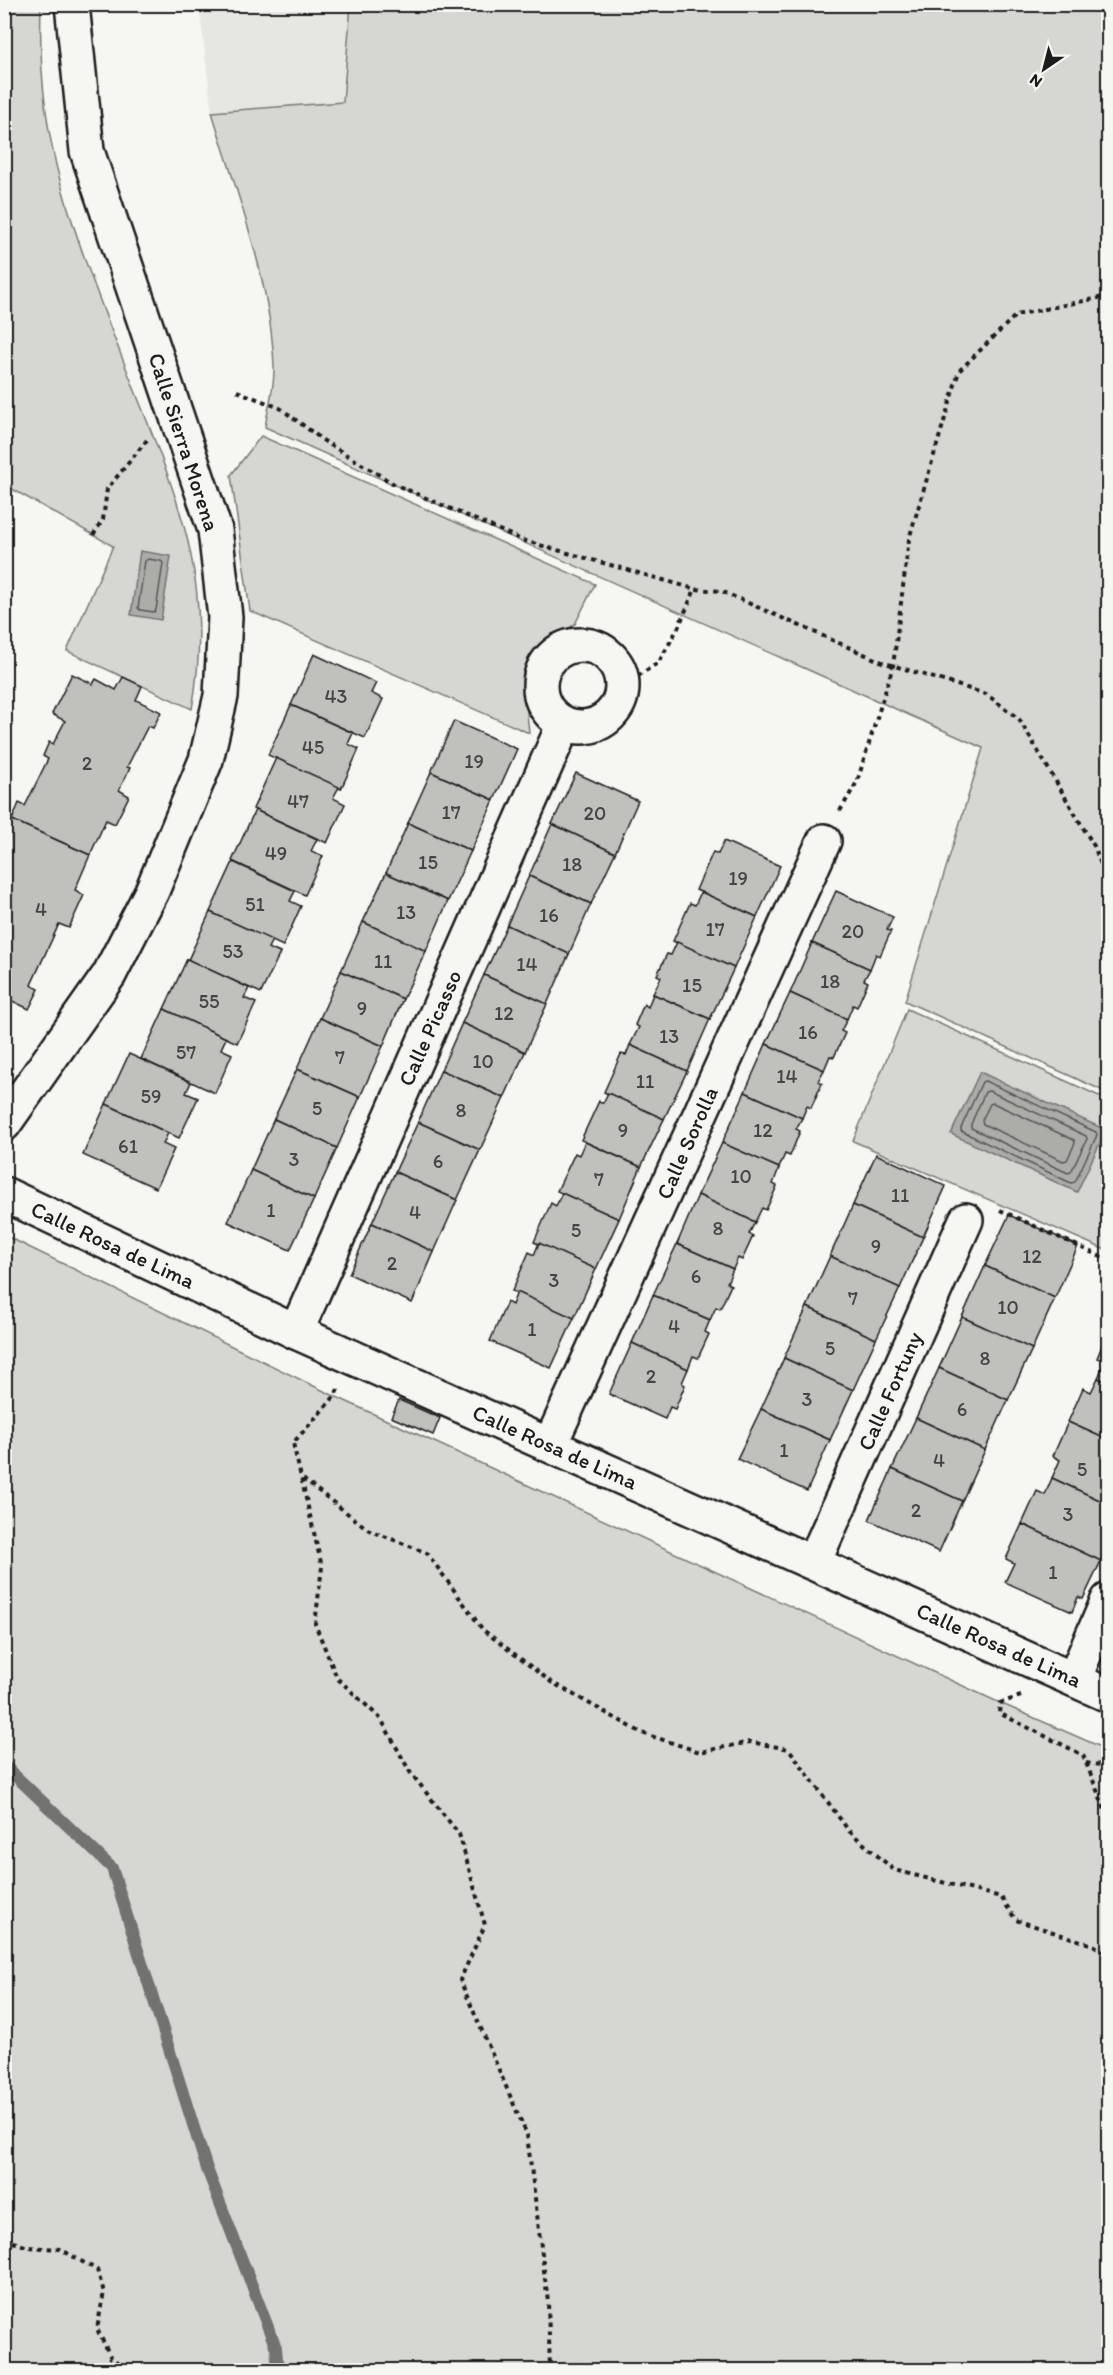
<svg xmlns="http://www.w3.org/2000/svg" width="1113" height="2375" font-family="Itim,sans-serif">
	<rect width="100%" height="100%" fill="#f6f6f2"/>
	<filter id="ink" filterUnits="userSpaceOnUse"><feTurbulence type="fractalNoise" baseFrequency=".0167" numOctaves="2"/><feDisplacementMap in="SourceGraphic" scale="12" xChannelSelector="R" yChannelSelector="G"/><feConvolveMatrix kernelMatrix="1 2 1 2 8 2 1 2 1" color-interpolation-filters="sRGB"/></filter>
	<g filter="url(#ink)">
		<path fill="#e6e6e2" d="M199 5H351L343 102 212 112Z"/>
		<g fill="#d6d6d2" stroke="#797977" stroke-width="1.5">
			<path d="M5 5H41C39 64 45 127 61 184 77 242 101 304 123 360 171 485 217 570 192 709L67 651 113 546 5 485Z"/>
			<path d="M351 5H1108V1093L905 1001 983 748 265 427C268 408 275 386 274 367 271 280 237 195 212 112L343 102Z"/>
			<path d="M261 436 595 584 575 624 531 654 525 693 529 733 250 611 231 475Z"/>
			<path d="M907 1009 1108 1100V1251L853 1141Z"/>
			<path d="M4 1235 328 1393 1000 1703 1108 1750V2370H5Z"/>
		</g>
		<g fill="#acaca9" stroke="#727271" stroke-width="1.5">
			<path d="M140 551 171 556 161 620 131 615Z"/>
			<path d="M980 1072 1106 1130 1077 1192 951 1134Z"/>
		</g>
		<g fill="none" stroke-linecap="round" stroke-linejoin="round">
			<g stroke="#565654" stroke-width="1.5">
				<path d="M148 559 161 561 163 563 156 610 154 612 140 610 138 608 145 561Z"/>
				<path d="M985 1081 1096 1132 1097 1135 1075 1182 1071 1183 961 1131V1128L982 1082Z"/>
				<path d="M989 1091 1086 1136 1087 1139 1071 1172 1068 1173 971 1128V1124L985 1092Z"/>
				<path d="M993 1103 1074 1140 1075 1143 1067 1160 1063 1161 983 1124 982 1120 990 1104Z"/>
			</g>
			<path stroke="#727271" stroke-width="12" d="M4 1765 112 1868 207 2169 276 2348 278 2370"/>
		</g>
		<g fill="#c0c0bd" stroke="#1c1c1c" stroke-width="1.5">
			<path d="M314 654 376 683 371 693 383 699 365 738 291 705Z"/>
			<path d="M72 674 93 684 96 679 116 690 123 677 142 686 136 700 161 712 153 728 148 726 127 767 130 768 119 790 129 796 115 824 106 820 90 855 12 820 19 803 25 806 48 759 43 756 49 742 53 744 65 721 52 714Z"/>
			<path d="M291 705 353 733 348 744 359 749 341 789 268 755Z"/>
			<path d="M454 721 517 749 494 800 431 772Z"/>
			<path d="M276 758 339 787 333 798 345 804 327 843 253 809Z"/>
			<path d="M431 772 494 800 471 851 408 823Z"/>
			<path d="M576 773 638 801 615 853 552 824Z"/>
			<path d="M255 810 317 839 311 851 323 856 305 895 232 861Z"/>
			<path d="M12 820 90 855 75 890 84 895 69 928 59 924 31 985 39 989 29 1009 4 997V846L6 842 4 834Z"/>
			<path d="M408 823 471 851 448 901 386 873Z"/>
			<path d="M552 824 615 853 591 904 529 876Z"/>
			<path d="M724 841 780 866 757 917 696 890 713 852 718 854Z"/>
			<path d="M233 862 295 891 290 901 301 906 283 946 210 912Z"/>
			<path d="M386 873 448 901 426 951 363 922Z"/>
			<path d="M529 876 591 904 569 954 507 925Z"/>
			<path d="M836 891 893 917 887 930 891 931 880 956 876 954 870 969 812 943Z"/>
			<path d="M701 892 757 917 734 968 673 941 690 903 695 905Z"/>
			<path d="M210 912 272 940 268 948 280 953 261 993 188 960Z"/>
			<path d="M363 922 426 951 403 999 341 971Z"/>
			<path d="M507 925 569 954 547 1004 484 975Z"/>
			<path d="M677 942 734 968 710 1019 653 994 661 977 657 975 667 954 671 955Z"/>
			<path d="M812 943 870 969 864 980 868 982 857 1007 853 1005 847 1019 790 993Z"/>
			<path d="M187 959 249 988 244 998 256 1003 237 1043 164 1009Z"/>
			<path d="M341 971 403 999 383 1046 320 1018Z"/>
			<path d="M484 975 547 1004 525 1052 462 1023Z"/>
			<path d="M790 993 847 1019 841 1031 845 1033 834 1057 830 1056 824 1070 766 1044Z"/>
			<path d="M653 994 710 1019 687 1071 630 1045 639 1027 635 1025 644 1004 648 1007Z"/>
			<path d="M164 1009 226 1038 221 1049 232 1054 215 1093 141 1059Z"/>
			<path d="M320 1018 383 1046 360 1097 297 1069Z"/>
			<path d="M462 1023 525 1052 504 1098 441 1070Z"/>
			<path d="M766 1044 824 1070 818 1081 822 1083 811 1108 807 1106 802 1118 745 1092Z"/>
			<path d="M630 1045 687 1071 664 1119 604 1092 621 1054 626 1055Z"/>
			<path d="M129 1054 191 1082 186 1093 198 1098 179 1138 106 1104Z"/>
			<path d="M297 1069 360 1097 337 1148 274 1119Z"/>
			<path d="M441 1070 504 1098 480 1150 418 1122Z"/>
			<path d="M745 1092 802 1118 796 1129 800 1131 790 1156 785 1154 779 1168 722 1143Z"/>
			<path d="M608 1093 664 1119 641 1167 581 1140 599 1101 603 1103Z"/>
			<path d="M106 1104 168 1133 163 1144 174 1149 156 1188 83 1155Z"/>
			<path d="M274 1119 337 1148 314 1199 251 1170Z"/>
			<path d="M418 1122 480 1150 457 1200 395 1172Z"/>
			<path d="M585 1142 641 1167 619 1219 557 1191 575 1153 579 1155Z"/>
			<path d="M722 1143 779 1168 773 1184 777 1186 766 1210 762 1208 755 1222 698 1195Z"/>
			<path d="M876 1154 946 1186 923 1237 853 1205Z"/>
			<path d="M251 1170 314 1199 290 1250 228 1222Z"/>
			<path d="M395 1172 457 1200 434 1252 372 1223Z"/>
			<path d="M562 1193 619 1219 596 1269 534 1242 551 1203 556 1206Z"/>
			<path d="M698 1195 755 1222 749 1234 753 1236 742 1260 738 1258 733 1269 677 1244Z"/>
			<path d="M853 1205 923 1237 900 1288 830 1256Z"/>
			<path d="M1009 1215 1078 1246 1055 1298 985 1266Z"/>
			<path d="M372 1223 434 1252 412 1303 349 1274Z"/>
			<path d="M539 1243 596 1269 574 1318 512 1291 529 1252 534 1255Z"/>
			<path d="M677 1244 733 1269 727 1283 731 1285 720 1309 716 1307 710 1320 653 1295Z"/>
			<path d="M830 1256 900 1288 876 1339 807 1307Z"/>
			<path d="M985 1266 1055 1298 1032 1349 962 1317Z"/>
			<path d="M517 1292 574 1318 551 1368 490 1341 507 1302 512 1305Z"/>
			<path d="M653 1295 710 1320 705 1332 709 1334 698 1358 693 1356 688 1369 632 1343Z"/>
			<path d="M807 1307 876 1339 853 1390 784 1358Z"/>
			<path d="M962 1317 1032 1349 1008 1400 939 1368Z"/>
			<path d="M1108 1331V1383L1098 1378 1105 1361 1097 1358Z"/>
			<path d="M632 1343 688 1369 682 1383 685 1385 675 1409 670 1407 665 1419 609 1394Z"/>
			<path d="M784 1358 853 1390 830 1440 761 1409Z"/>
			<path d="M939 1368 1008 1400 985 1450 916 1418Z"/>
			<path d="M1098 1378 1108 1383V1440L1068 1422 1083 1388 1091 1392Z"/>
			<path d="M399 1400 440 1418 433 1435 391 1417Z"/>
			<path d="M761 1409 830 1440 807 1491 737 1459Z"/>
			<path d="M916 1418 985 1450 962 1501 892 1469Z"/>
			<path d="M1068 1422 1108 1440V1504L1052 1478 1060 1460 1053 1456Z"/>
			<path d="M892 1469 962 1501 939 1552 869 1520Z"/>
			<path d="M1052 1478 1108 1504V1544L1101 1561 1022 1524 1037 1491 1045 1495Z"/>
			<path d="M1022 1524 1101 1561 1083 1599 1078 1597 1072 1612 1005 1582 1014 1563 1006 1559Z"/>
		</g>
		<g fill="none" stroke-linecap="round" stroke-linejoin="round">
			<defs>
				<g id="street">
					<circle cx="581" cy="686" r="41"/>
					<path d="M4 1124 109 975 152 891 206 760 221 696 225 617 215 530 87 151 72 4"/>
					<path d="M4 1194 296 1332 1108 1695"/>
					<path d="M296 1332 564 724"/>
					<path d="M550 1445 824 841"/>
					<path d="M814 1562 966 1220"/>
					<path d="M1074 1679 1108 1600"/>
				</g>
			</defs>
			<use href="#street" stroke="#1c1c1c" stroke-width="38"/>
			<g stroke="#1c1c1c" stroke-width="4" stroke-dasharray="4.5 4.5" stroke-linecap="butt">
				<path d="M237 391 280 408 324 441 394 484 522 540 695 589"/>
				<path d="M93 535 103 520 107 489 147 440"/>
				<path d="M623 686 659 662 678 628 695 589 721 591 882 662 986 694 1019 719 1094 846 1108 883"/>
				<path d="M840 811 857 782 893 666 909 539 959 371 1016 315 1108 296"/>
				<path d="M1000 1210 1108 1260"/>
				<path d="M338 1389 335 1396 293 1443 322 1567 315 1624 337 1678 381 1719 410 1772 459 1834 485 1925 460 1980 527 2135 548 2302 550 2370"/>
				<path d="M303 1479 369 1530 427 1553 483 1630 551 1682 642 1733 700 1752 750 1742 789 1749 849 1831 894 1870 1001 1897 1016 1920 1093 1945 1108 1954"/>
				<path d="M1021 1696 1000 1703 999 1713 1083 1755 1108 1818"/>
				<path d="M1086 1763 1108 1766"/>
				<path d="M4 2239 28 2247 60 2249 97 2270 104 2292 97 2329 111 2358 131 2370"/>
			</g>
			<use href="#street" stroke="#f6f6f2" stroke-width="33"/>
		</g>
	</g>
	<g text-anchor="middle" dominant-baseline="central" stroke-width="4.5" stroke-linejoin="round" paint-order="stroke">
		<g font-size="20" fill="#454544">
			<text x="336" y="696">43</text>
			<text x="313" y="747">45</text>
			<text x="474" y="761">19</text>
			<text x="87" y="763">2</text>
			<text x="298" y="801">47</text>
			<text x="451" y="812">17</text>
			<text x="595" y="813">20</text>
			<text x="276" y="853">49</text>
			<text x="428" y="862">15</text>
			<text x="572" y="864">18</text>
			<text x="738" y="878">19</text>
			<text x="255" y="904">51</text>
			<text x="41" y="909">4</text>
			<text x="406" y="912">13</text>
			<text x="549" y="915">16</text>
			<text x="715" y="929">17</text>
			<text x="853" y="931">20</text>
			<text x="233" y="951">53</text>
			<text x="383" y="961">11</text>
			<text x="527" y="964">14</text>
			<text x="830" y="981">18</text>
			<text x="692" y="985">15</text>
			<text x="209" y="1001">55</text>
			<text x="362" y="1008">9</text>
			<text x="504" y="1013">12</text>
			<text x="808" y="1032">16</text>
			<text x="669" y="1036">13</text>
			<text x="186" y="1052">57</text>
			<text x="340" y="1057">7</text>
			<text x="483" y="1061">10</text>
			<text x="787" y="1076">14</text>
			<text x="645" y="1081">11</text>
			<text x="151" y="1096">59</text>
			<text x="317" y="1108">5</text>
			<text x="461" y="1110">8</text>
			<text x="623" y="1130">9</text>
			<text x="763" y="1130">12</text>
			<text x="128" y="1146">61</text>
			<text x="294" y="1159">3</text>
			<text x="438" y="1161">6</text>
			<text x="741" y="1176">10</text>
			<text x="599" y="1179">7</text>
			<text x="900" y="1195">11</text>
			<text x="271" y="1210">1</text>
			<text x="415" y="1212">4</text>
			<text x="718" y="1228">8</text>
			<text x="576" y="1230">5</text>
			<text x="876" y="1246">9</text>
			<text x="1032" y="1256">12</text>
			<text x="392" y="1263">2</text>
			<text x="696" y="1276">6</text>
			<text x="554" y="1280">3</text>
			<text x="853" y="1298">7</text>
			<text x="1008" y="1307">10</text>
			<text x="674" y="1326">4</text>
			<text x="532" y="1329">1</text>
			<text x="830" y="1348">5</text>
			<text x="985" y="1358">8</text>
			<text x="651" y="1376">2</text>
			<text x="807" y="1399">3</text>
			<text x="962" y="1409">6</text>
			<text x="784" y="1450">1</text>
			<text x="939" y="1460">4</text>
			<text x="1082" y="1469">5</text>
			<text x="916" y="1510">2</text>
			<text x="1068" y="1514">3</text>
			<text x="1053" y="1572">1</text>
		</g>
		<g font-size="22" fill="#1c1c1c" stroke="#f6f6f2">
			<text transform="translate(184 442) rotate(72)">Calle Sierra Morena</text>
			<text transform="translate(430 1028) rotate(-66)">Calle Picasso</text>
			<text transform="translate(687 1143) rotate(-66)">Calle Sorolla</text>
			<text transform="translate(113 1245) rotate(25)">Calle Rosa de Lima</text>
			<text transform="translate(890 1391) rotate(-66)">Calle Fortuny</text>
			<text transform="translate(555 1447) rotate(24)">Calle Rosa de Lima</text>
			<text transform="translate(999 1645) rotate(24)">Calle Rosa de Lima</text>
		</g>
	</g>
	<rect width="1113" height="2375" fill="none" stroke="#f6f6f2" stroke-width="24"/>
	<rect x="12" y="12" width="1089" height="2351" fill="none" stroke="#1c1c1c" stroke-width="2" filter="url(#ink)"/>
	<g transform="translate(1044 69) rotate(215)" stroke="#f6f6f2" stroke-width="4.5" paint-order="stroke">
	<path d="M0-4.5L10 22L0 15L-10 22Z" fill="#1c1c1c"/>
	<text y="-9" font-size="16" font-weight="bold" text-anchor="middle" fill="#1c1c1c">N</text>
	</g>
</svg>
